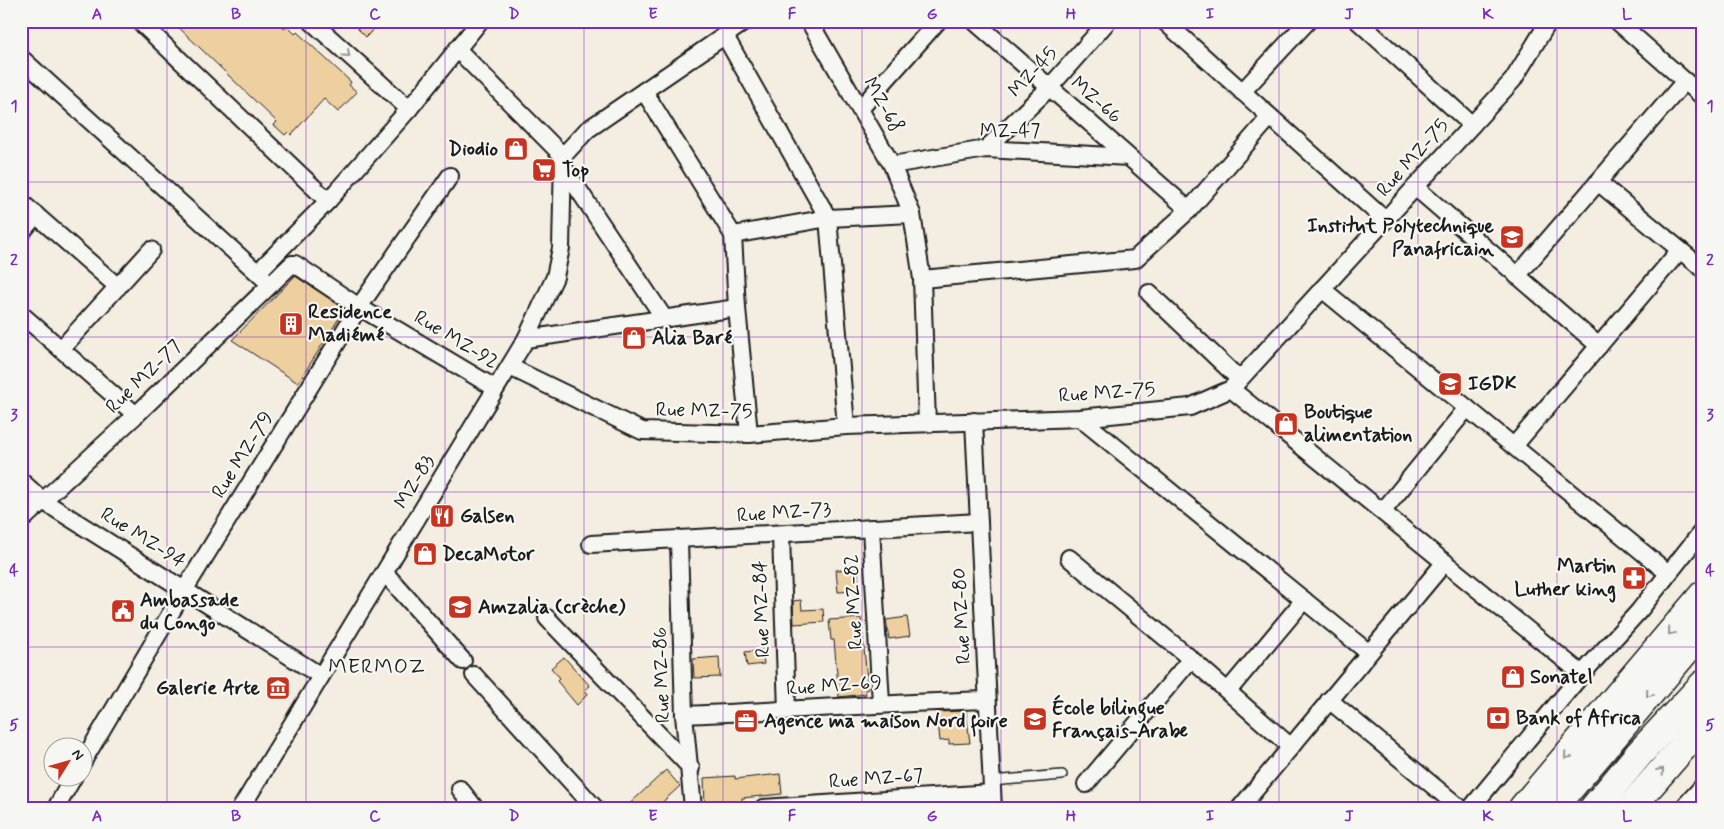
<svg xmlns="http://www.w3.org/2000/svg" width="1724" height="829" font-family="Mynerve,sans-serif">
	<rect width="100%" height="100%" fill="#f4eee2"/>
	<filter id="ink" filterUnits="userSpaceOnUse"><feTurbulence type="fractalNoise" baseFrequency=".02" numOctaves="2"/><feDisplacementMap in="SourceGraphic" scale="10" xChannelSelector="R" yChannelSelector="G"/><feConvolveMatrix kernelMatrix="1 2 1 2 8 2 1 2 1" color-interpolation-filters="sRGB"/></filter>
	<g filter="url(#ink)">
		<g fill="#edcfa0" stroke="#1c1c1c">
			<path d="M172 21H276L284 28 287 26 295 34 297 32 351 82 349 85 357 92 338 112 324 99 291 135 288 132 285 135 274 125 277 122Z"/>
			<path d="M350 21H381L366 37Z"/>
			<path d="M295 276 345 309 298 383 232 340Z"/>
			<path d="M858 569 859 591 838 592 836 570Z"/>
			<path d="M801 600 802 610 823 609 824 622 794 624 793 601Z"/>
			<path d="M907 617 910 636 889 639 886 620Z"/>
			<path d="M861 618 868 689 865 690 866 694 839 697 834 640H831L829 620Z"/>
			<path d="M762 650 764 664 747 666 745 652Z"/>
			<path d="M564 657 590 686 585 690 588 694 577 705 557 681 560 678 551 668Z"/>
			<path d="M719 657 720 677 694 678 693 659Z"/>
			<path d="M966 711 970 743 949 744V740L940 741 937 712Z"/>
			<path d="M666 770 680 786 656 808H625Z"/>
			<path d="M780 774 782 794 742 798V803L705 806 704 778 735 776V779Z"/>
		</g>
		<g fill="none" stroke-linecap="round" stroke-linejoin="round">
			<defs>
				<path id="service" d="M991 781 1062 775"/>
				<g id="minor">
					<path d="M139 21 328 201"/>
					<path d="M311 21 409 109"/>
					<path d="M809 21 892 165 912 214 922 279 927 423"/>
					<path d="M974 21 1189 210"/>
					<path d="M1164 21 1385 220"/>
					<path d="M1358 21 1472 125"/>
					<path d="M1617 21 1703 97"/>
					<path d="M725 36 828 218 846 426"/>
					<path d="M457 49 563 156"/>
					<path d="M21 58 270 284"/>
					<path d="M644 91 733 235 737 308 749 434"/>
					<path d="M1242 92 1308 21"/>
					<path d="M860 109 938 21"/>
					<path d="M986 149 1049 88 1108 21"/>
					<path d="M563 156 587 130 746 21"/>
					<path d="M562 165 664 318"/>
					<path d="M892 165 986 149 1128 157"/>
					<path d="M1598 182 1703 269"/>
					<path d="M1415 187 1599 346"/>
					<path d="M21 202 118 287"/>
					<path d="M21 233 36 215"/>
					<path d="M733 235 828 218 912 214"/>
					<path d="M258 272 328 201 409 109 480 21"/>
					<path d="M1517 276 1685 81"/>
					<path d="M922 279 1135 259 1189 210 1270 117"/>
					<path d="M1322 289 1668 573"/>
					<path d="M1149 293 1239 379"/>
					<path d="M21 314 136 415"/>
					<path d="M526 339 737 308"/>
					<path d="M61 349 151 250"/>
					<path d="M510 367 642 431 749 434 846 426 1080 418 1190 407 1231 389 1513 80 1549 21"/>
					<path d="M1231 389 1582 674"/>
					<path d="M1080 418 1369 653"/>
					<path d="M974 421 993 808"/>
					<path d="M1514 446 1680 250"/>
					<path d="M21 481 43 501 321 676"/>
					<path d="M1383 511 1467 408"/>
					<path d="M21 521 136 415 292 264H295L359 307 495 388"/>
					<path d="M871 528 881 703"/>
					<path d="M781 535 787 711"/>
					<path d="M679 541 684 715 693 808"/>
					<path d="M591 544 979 522"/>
					<path d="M1069 558 1191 659 1291 747"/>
					<path d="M385 573 463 661"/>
					<path d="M547 618 691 768"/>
					<path d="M474 675 595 808"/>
					<path d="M1228 691 1304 600"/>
					<path d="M1329 700 1460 808"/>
					<path d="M684 715C785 711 886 703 987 700"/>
					<path d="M82 763 185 589 359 307 450 176"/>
					<path d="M1086 784 1191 659"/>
					<path d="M460 789 475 808"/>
					<path d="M56 808 74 776"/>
					<path d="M241 808 526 339 555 277 561 248 563 156"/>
					<path d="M763 808 992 793"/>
					<path d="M1240 808 1445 562"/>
					<path d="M1471 808 1582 674 1639 611 1703 530"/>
					<path d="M1683 808 1703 786"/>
				</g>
				<g id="trunk">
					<path d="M1523 808 1703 595"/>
					<path d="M1553 808 1703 630"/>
					<path d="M1594 808 1639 754 1703 685"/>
					<path d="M1630 808 1703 724"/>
				</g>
			</defs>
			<use href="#service" stroke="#1c1c1c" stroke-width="12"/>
			<use href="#minor" stroke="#1c1c1c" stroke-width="20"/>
			<use href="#trunk" stroke="#1c1c1c" stroke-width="31"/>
			<use href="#service" stroke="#f6f6f2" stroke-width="9"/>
			<use href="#minor" stroke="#f6f6f2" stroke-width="16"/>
			<use href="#trunk" stroke="#f6f6f2" stroke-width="28"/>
		</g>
		<defs><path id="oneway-chevron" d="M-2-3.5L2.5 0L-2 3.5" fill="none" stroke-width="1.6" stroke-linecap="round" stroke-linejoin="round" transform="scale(1.25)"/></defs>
		<g stroke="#949492">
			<use href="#oneway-chevron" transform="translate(347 54) rotate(42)"/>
			<use href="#oneway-chevron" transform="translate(1671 632) rotate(130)"/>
			<use href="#oneway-chevron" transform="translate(1649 694) rotate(130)"/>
			<use href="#oneway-chevron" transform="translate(1567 756) rotate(130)"/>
			<use href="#oneway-chevron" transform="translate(1661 771) rotate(-49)"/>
		</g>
	</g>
	<path fill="none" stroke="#7b2cbf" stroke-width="1" stroke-opacity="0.55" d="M167 21V808M306 21V808M445 21V808M584 21V808M723 21V808M862 21V808M1001 21V808M1140 21V808M1279 21V808M1418 21V808M1557 21V808M21 182H1703M21 337H1703M21 492H1703M21 647H1703"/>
	<defs>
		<symbol id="shop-square" viewBox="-11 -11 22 22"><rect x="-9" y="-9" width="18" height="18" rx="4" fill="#c8321e" stroke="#f6f6f2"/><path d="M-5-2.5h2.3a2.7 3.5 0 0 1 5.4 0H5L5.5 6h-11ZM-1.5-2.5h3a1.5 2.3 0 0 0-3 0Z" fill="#fff"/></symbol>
		<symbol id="supermarket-square" viewBox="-11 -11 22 22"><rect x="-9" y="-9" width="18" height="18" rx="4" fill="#c8321e" stroke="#f6f6f2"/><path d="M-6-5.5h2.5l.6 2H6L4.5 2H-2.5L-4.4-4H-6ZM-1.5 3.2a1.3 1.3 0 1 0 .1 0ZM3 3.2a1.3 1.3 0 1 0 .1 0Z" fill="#fff"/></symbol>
		<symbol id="university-square" viewBox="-11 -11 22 22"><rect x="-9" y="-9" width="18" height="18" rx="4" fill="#c8321e" stroke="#f6f6f2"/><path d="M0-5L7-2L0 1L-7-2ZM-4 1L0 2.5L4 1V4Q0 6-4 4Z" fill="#fff"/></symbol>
		<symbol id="building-square" viewBox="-11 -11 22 22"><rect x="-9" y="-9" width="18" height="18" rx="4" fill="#c8321e" stroke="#f6f6f2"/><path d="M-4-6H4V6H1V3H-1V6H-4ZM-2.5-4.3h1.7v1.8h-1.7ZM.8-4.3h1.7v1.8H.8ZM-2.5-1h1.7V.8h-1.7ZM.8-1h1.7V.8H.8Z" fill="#fff"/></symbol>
		<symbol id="restaurant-square" viewBox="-11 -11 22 22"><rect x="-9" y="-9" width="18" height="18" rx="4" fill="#c8321e" stroke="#f6f6f2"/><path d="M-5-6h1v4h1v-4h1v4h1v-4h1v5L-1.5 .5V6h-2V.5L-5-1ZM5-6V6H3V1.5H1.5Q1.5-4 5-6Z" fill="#fff"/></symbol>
		<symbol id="pharmacy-square" viewBox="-11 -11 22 22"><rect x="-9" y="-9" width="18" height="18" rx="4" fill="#c8321e" stroke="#f6f6f2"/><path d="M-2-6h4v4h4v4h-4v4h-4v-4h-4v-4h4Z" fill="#fff"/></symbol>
		<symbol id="school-square" viewBox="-11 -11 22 22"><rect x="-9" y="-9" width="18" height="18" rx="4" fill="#c8321e" stroke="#f6f6f2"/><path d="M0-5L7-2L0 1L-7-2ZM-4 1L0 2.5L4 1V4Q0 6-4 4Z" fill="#fff"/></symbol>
		<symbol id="civic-square" viewBox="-11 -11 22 22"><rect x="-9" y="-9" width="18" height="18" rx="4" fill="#c8321e" stroke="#f6f6f2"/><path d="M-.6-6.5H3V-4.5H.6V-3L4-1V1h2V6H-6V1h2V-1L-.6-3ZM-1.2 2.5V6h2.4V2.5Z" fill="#fff"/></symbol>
		<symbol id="museum-square" viewBox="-11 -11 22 22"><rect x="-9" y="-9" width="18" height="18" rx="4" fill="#c8321e" stroke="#f6f6f2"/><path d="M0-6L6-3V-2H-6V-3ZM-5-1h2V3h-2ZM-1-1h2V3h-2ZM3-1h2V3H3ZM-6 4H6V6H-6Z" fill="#fff"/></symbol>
		<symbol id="bank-square" viewBox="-11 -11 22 22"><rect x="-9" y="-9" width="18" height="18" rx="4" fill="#c8321e" stroke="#f6f6f2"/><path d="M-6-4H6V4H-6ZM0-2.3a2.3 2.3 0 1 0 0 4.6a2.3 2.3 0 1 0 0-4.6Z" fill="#fff"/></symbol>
		<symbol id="office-square" viewBox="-11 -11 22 22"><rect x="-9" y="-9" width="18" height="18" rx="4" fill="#c8321e" stroke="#f6f6f2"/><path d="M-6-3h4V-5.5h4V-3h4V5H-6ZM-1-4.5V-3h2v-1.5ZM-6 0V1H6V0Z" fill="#fff"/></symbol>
	</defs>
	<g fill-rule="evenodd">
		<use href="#shop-square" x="502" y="135" width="28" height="28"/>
		<use href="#supermarket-square" x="530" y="156" width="28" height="28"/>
		<use href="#university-square" x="1498" y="223" width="28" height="28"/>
		<use href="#building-square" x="277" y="310" width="28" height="28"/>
		<use href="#shop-square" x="620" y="324" width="28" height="28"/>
		<use href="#university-square" x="1436" y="370" width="28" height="28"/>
		<use href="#shop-square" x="1272" y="410" width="28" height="28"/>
		<use href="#restaurant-square" x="428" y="502" width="28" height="28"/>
		<use href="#shop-square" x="411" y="540" width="28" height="28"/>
		<use href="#pharmacy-square" x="1620" y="564" width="28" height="28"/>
		<use href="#school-square" x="446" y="593" width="28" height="28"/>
		<use href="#civic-square" x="109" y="597" width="28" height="28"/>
		<use href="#shop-square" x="1499" y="663" width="28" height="28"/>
		<use href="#museum-square" x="264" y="674" width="28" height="28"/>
		<use href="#bank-square" x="1484" y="704" width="28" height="28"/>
		<use href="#school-square" x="1021" y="705" width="28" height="28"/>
		<use href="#office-square" x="732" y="707" width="28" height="28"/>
	</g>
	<g text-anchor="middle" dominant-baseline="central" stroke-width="4.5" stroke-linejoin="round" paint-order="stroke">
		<g font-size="20" fill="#1c1c1c" stroke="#f6f6f2">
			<text transform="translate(1033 72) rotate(-47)">MZ-45</text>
			<text transform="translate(1096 100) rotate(41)">MZ-66</text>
			<text transform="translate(883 105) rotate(60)">MZ-68</text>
			<text x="1010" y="131">MZ-47</text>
			<text transform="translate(1413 158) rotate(-48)">Rue MZ-75</text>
			<text transform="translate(456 340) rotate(31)">Rue MZ-92</text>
			<text transform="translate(144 377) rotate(-44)">Rue MZ-77</text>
			<text transform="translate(1107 393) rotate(-4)">Rue MZ-75</text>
			<text transform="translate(704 411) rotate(1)">Rue MZ-75</text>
			<text transform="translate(243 455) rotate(-58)">Rue MZ-79</text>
			<text transform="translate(415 482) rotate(-59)">MZ-83</text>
			<text transform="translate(784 513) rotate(-4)">Rue MZ-73</text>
			<text transform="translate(143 538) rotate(32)">Rue MZ-94</text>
			<text transform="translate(854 602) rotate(-93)">Rue MZ-82</text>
			<text transform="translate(762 609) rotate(-92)">Rue MZ-84</text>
			<text transform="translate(962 616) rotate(-93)">Rue MZ-80</text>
			<text transform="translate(662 675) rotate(-92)">Rue MZ-86</text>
			<text transform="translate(834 686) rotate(-4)">Rue MZ-69</text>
			<text transform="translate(876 779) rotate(-4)">Rue MZ-67</text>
		</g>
		<g font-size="20" font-weight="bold" fill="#1c1c1c" stroke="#f6f6f2" text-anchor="start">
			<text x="498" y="149" text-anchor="end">Diodio</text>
			<text x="562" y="170">Top</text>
			<text x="1494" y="226" text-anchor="end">Institut Polytechnique<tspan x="1494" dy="23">Panafricain</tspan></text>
			<text x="308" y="312">Residence<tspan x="308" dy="23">Madiémé</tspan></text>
			<text x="652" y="338">Alia Baré</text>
			<text x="1468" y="384">IGDK</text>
			<text x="1304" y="412">Boutique<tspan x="1304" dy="23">alimentation</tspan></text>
			<text x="460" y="516">Galsen</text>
			<text x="442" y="554">DecaMotor</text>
			<text x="1616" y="566" text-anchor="end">Martin<tspan x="1616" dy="23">Luther king</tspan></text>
			<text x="140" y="600">Ambassade<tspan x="140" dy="23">du Congo</tspan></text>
			<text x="478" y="607">Amzalia (crèche)</text>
			<text x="1530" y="677">Sonatel</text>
			<text x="260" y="688" text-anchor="end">Galerie Arte</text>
			<text x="1052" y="708">École bilingue<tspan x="1052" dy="23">Français-Arabe</tspan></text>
			<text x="1516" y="718">Bank of Africa</text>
			<text x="764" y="721">Agence ma maison Nord foire</text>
		</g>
		<g font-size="21" letter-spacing="1" fill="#1c1c1c" stroke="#f6f6f2">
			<text x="377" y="667">MERMOZ</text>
		</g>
	</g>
	<rect width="1724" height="829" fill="none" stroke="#f6f6f2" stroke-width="55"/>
	<g transform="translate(68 762) rotate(53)"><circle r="24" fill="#f6f6f2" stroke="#9f9f9c"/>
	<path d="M0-4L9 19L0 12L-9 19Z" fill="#c8321e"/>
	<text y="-8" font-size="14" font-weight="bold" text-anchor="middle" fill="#1c1c1c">N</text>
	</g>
	<rect x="28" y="28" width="1668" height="774" fill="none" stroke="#7b2cbf" stroke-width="2"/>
	<g font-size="16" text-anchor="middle" font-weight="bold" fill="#7b2cbf">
		<text x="97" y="19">A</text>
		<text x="236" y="19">B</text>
		<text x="375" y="19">C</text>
		<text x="514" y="19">D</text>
		<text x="653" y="19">E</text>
		<text x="792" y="19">F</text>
		<text x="932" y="19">G</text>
		<text x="1071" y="19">H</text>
		<text x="1210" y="19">I</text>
		<text x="1349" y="19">J</text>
		<text x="1488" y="19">K</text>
		<text x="1627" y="19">L</text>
		<text x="14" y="111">1</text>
		<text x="1710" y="111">1</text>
		<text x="14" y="265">2</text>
		<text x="1710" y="265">2</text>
		<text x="14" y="420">3</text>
		<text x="1710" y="420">3</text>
		<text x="14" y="575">4</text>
		<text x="1710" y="575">4</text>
		<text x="14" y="730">5</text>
		<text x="1710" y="730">5</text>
		<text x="97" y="821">A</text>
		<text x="236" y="821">B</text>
		<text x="375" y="821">C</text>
		<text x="514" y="821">D</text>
		<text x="653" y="821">E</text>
		<text x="792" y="821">F</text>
		<text x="932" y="821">G</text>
		<text x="1071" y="821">H</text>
		<text x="1210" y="821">I</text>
		<text x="1349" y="821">J</text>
		<text x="1488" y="821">K</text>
		<text x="1627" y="821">L</text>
	</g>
</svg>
